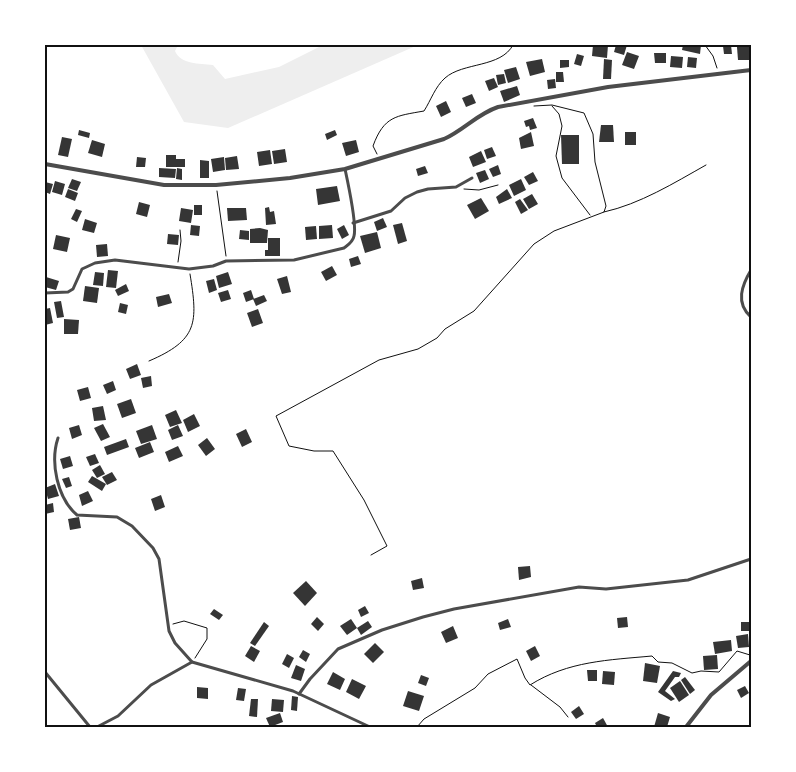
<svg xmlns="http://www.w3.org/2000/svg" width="796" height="772" font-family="'Archivo Narrow',sans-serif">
	<rect width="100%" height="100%" fill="#fff"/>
	<path fill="#eee" d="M141 45H178L175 51C181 65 199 63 213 65L225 79 279 67 323 45H418L228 128 184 122Z"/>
	<g fill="#353535">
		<path d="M593 45H608L607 58 592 56Z"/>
		<path d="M616 45H627L624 55 614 52Z"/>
		<path d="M683 45H701L700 54 682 50Z"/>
		<path d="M731 45 732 54H724L723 46Z"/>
		<path d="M751 46V60H738L737 47Z"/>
		<path d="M627 52 639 56 634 69 622 65Z"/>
		<path d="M654 53H666V63H655Z"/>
		<path d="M577 54 584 56 581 66 574 64Z"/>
		<path d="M671 56 683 57 682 68 670 67Z"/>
		<path d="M688 57 697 58 696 68 687 67Z"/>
		<path d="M542 59 545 72 530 76 526 62Z"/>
		<path d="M604 59 612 60 611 79H603Z"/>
		<path d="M560 60H569V67L560 68Z"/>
		<path d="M516 67 520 79 508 83 504 70Z"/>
		<path d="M556 72H563L564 82H556Z"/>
		<path d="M504 74 506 83 498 85 496 75Z"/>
		<path d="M494 78 498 87 489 91 485 81Z"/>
		<path d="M555 79 556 88 548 89 547 80Z"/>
		<path d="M517 86 520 95 504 102 500 91Z"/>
		<path d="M472 94 476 103 466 107 462 98Z"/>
		<path d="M446 101 451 112 441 117 436 106Z"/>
		<path d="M533 118 537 128 530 130 529 126 526 127 524 121Z"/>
		<path d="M601 125H613L614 142H599Z"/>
		<path d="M79 130 90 133 89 138 78 135Z"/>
		<path d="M335 130 337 135 327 140 325 134Z"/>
		<path d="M531 132 534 146 521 149 519 138Z"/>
		<rect x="625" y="132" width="11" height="13"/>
		<path d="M561 135H579V164H562Z"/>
		<path d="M62 137 72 139 68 157 58 155Z"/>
		<path d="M92 140 105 144 102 157 88 153Z"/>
		<path d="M356 140 359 152 346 156 342 143Z"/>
		<path d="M492 147 496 156 487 159 484 150Z"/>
		<path d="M285 149 287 162 274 164 272 151Z"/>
		<path d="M270 150 272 164 259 166 257 152Z"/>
		<path d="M481 151 486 162 473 167 469 157Z"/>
		<path d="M166 155H176V159H185V167H166Z"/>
		<path d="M237 156 239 169 226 170 225 158Z"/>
		<path d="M137 157 146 158 145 167H136Z"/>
		<path d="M224 157 225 170 213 172 211 159Z"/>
		<path d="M200 160 209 161V178H200Z"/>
		<path d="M498 165 501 174 493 177 489 169Z"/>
		<path d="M425 166 428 173 418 176 416 169Z"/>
		<path d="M159 168 176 169 175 178 159 177Z"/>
		<path d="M177 168 182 169V180L176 179Z"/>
		<path d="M485 170 489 179 480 183 476 173Z"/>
		<path d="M533 172 538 181 529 185 524 177Z"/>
		<path d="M72 179 81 182 77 191 68 188Z"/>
		<path d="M521 179 526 190 514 196 509 185Z"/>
		<path d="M55 181 65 184 62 195 52 192Z"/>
		<path d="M45 182 53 184 50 194 45 192Z"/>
		<path d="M337 186 340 201 318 205 316 189Z"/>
		<path d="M68 189 78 193 75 201 65 197Z"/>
		<path d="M507 189 512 198 499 204 496 197Z"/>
		<path d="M532 194 538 204 529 209 523 199Z"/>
		<path d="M481 198 489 211 475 219 467 205Z"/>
		<path d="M520 199 528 210 521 214 515 202Z"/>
		<path d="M139 202 150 205 147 217 136 214Z"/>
		<rect x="194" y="205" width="8" height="10"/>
		<path d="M269 207 270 212 274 211 276 224 266 225 265 208Z"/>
		<path d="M181 208 193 210 191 223 179 221Z"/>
		<path d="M227 208H246L247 220 228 221Z"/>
		<path d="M76 209 82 211 77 222 71 219Z"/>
		<path d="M383 218 387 227 377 231 374 222Z"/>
		<path d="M85 219 97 223 94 233 82 230Z"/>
		<path d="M402 223 407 241 398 244 393 225Z"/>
		<path d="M191 225 200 226 199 236 190 235Z"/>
		<path d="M332 225 333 238 319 239V226Z"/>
		<path d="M344 225 349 235 342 239 337 229Z"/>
		<path d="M316 226 317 239 306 240 305 227Z"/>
		<path d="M260 228 268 230 267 243H250V229Z"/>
		<path d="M240 230 249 231V240L239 239Z"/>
		<path d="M377 232 381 248 365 253 360 236Z"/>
		<path d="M168 234 179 235 178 245 167 244Z"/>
		<path d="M56 235 70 238 67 252 53 249Z"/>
		<path d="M268 238H280V256H265V250H268Z"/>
		<path d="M107 244 108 256 97 257 96 245Z"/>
		<path d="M358 256 361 264 351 267 349 259Z"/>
		<path d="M332 266 337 275 326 281 321 272Z"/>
		<path d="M108 270 118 271 116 288 106 287Z"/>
		<path d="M95 272 104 273 103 286 93 285Z"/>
		<path d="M228 272 232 284 219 288 216 276Z"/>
		<path d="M287 276 291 292 282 294 277 279Z"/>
		<path d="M46 277 59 281 56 290 45 287Z"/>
		<path d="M214 279 217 290 209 293 206 281Z"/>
		<path d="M126 284 129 291 118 296 115 290Z"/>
		<path d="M85 286 99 288 97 303 83 301Z"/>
		<path d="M228 290 231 299 221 302 218 293Z"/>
		<path d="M251 290 254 299 246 302 243 293Z"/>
		<path d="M169 294 172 303 158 307 156 297Z"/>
		<path d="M264 295 267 301 256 306 253 299Z"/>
		<path d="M61 301 64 317 57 318 54 302Z"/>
		<path d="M120 303 128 305 126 314 118 312Z"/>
		<path d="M50 308 53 323 45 325V309Z"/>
		<path d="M258 309 263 323 252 327 247 313Z"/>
		<path d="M64 319 79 320 78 334H64Z"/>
		<path d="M137 364 141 375 130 379 126 369Z"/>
		<path d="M151 376 152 386 143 388 141 378Z"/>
		<path d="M113 381 116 390 107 394 103 385Z"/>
		<path d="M88 387 91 398 80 401 77 390Z"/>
		<path d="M131 399 136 413 122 418 117 404Z"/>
		<path d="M103 406 106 420 94 421 92 408Z"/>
		<path d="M176 410 182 423 170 427 165 415Z"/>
		<path d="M194 414 200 426 188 432 183 420Z"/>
		<path d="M103 424 110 437 101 441 94 428Z"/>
		<path d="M79 425 82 435 72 439 69 428Z"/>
		<path d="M152 425 157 439 141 444 136 431Z"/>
		<path d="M178 425 183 436 172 440 168 430Z"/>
		<path d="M246 429 252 442 242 447 236 434Z"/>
		<path d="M207 438 215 449 206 456 198 445Z"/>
		<path d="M126 439 129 447 107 455 104 447Z"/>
		<path d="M150 442 154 452 139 458 135 448Z"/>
		<path d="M178 446 183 456 169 462 165 452Z"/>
		<path d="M95 454 99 463 90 466 86 457Z"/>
		<path d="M70 456 73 466 63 469 60 459Z"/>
		<path d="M100 465 105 474 97 478 92 470Z"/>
		<path d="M112 472 117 480 107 485 102 477Z"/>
		<path d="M92 476 106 484 102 491 88 482Z"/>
		<path d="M69 477 72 486 66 488 62 479Z"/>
		<path d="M55 484 59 496 48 499 45 488Z"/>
		<path d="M88 491 93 501 82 506 79 495Z"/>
		<path d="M161 495 165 507 155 511 151 499Z"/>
		<path d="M53 503 54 512 45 514V505Z"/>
		<path d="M79 517 81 528 70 530 68 519Z"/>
		<path d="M530 566 531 577 519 580 518 567Z"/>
		<path d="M422 578 424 588 413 590 411 581Z"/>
		<path d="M306 581 317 593 305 606 293 593Z"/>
		<path d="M365 606 369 613 361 617 358 610Z"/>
		<path d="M214 609 223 615 219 620 210 614Z"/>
		<path d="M317 617 324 624 318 631 311 624Z"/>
		<path d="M627 617 628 627 618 628 617 618Z"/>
		<path d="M351 619 357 628 347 635 340 626Z"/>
		<path d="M508 619 511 627 500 630 498 623Z"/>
		<path d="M368 621 372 627 361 635 357 628Z"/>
		<path d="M264 622 269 626 255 646 250 643Z"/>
		<rect x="741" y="622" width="8" height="9"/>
		<path d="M453 626 458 638 446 643 441 632Z"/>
		<path d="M748 634 749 647 738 648 736 636Z"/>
		<path d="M731 640 732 651 715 654 713 642Z"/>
		<path d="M375 643 384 652 373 663 364 654Z"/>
		<path d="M251 646 260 651 254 662 245 656Z"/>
		<path d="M535 646 540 656 531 661 526 651Z"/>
		<path d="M303 650 310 654 306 662 299 657Z"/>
		<path d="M287 654 294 658 289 668 282 664Z"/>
		<path d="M717 655 718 669 704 670 703 656Z"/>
		<path d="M645 663 660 666 657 683 643 681Z"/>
		<path d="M296 665 305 669 301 681 291 678Z"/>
		<path d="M587 670H597V681H588Z"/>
		<path d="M603 671 615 672 614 685 602 684Z"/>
		<path d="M673 671 681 673 679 677H675L665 691 675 699 671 701 658 692Z"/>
		<path d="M333 672 345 679 340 690 327 684Z"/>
		<path d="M421 675 429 678 426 686 418 683Z"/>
		<path d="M685 677 695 690 690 694 681 680Z"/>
		<path d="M352 679 366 686 359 699 346 692Z"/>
		<path d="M680 681 689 695 679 702 670 688Z"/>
		<path d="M745 686 749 693 741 698 737 690Z"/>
		<path d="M197 687 208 688V699L197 698Z"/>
		<path d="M238 688 246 689 244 701 236 700Z"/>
		<path d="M408 691 424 696 419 711 403 706Z"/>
		<path d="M292 696 298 697 297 711 291 710Z"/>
		<path d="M251 699H258L257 717 249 716Z"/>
		<path d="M272 699 284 700 283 712 271 711Z"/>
		<path d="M579 706 584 714 576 719 571 712Z"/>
		<path d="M280 713 283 722 270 727 266 718Z"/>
		<path d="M658 713 670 717 667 727H654Z"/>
		<path d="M603 718 608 727H597L595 723Z"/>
	</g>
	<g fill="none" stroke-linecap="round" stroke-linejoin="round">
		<g stroke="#111" stroke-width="1">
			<path d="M705 45 713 56 717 68"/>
			<path d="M552 106 559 114 562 126 556 156 562 178 590 215"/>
			<path d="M377 154 373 146C384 116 396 116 424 111 431 100 435 87 445 78 463 62 501 68 513 45"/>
			<path d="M464 189 479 190 498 185"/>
			<path d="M217 191 226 256"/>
			<path d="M604 212C640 204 674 183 706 165"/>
			<path d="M178 262 181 241 180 230"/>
			<path d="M149 361C198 340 198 323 190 274"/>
			<path d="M371 555 387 546 364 500 333 451H314L289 446 276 416 379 360 418 349 437 338 445 329 474 311 534 244 554 231 604 212 606 206 595 162 593 134 584 113 552 105 534 106"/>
			<path d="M173 624 184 621 207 628V639L195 658"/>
			<path d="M531 685 560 707 568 717"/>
			<path d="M417 727 424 719 475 688 488 674 517 659 525 678 530 685C568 661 609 660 652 656L658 662 672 663 692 673 701 671 719 672 737 651 750 655"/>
		</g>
		<g stroke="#4c4c4c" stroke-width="3">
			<path d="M353 223 391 211 405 198 417 192 428 189 456 187 472 178"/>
			<path d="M751 270C742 285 735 303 751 317"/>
			<path d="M45 293 68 292 73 289 82 269 95 263 115 260 189 269 213 266 226 261 294 260 344 248C348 245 353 242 354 236 357 224 348 183 345 169"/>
			<path d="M58 438C50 462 57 498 77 515L117 517 132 526 153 548 159 559 169 631 175 643 192 662"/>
			<path d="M45 672 90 727"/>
			<path d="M299 694 310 679 338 649 382 630 423 617 454 609 579 587 606 589 688 580 751 559"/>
			<path d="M97 727 118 716 151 685 192 662 293 691 370 727"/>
		</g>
		<g stroke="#4c4c4c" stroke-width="4">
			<path d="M45 164 164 185H216L290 178 345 169 444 139C464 130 477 114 498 107L608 87 751 70"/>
			<path d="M686 727 711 695 751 661"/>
		</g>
	</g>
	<rect width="796" height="772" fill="none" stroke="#ffffff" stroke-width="92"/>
	<rect x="46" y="46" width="704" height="680" fill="none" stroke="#111" stroke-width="2"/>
</svg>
